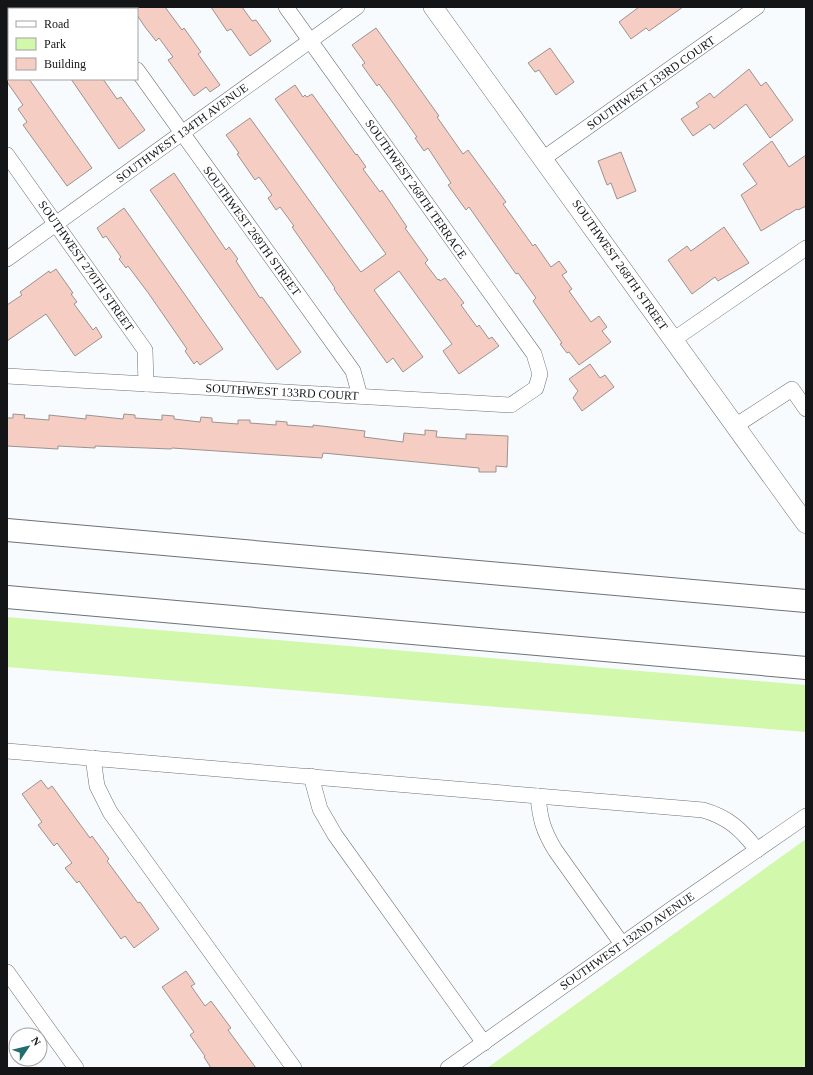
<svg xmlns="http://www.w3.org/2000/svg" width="813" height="1075" font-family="Georgia,serif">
	<rect width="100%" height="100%" fill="#f8fbfe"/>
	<g fill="#d2f8ab">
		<path d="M7 617 806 685V732L7 667Z"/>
		<path d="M806 839V1068H487Z"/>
	</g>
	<g fill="#f6cdc3" stroke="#9c9290">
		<path d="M131 7H165L182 30 184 28 201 52 198 54 220 85 210 92 206 87 194 96 168 60 173 57 159 38 156 41 145 27 137 15V9H133Z"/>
		<path d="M211 7H242L252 21 256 20 271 41 250 56 231 29 227 31Z"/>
		<path d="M639 7H683L649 31 646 28 631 39 619 22Z"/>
		<path d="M376 28 439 116 437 117 463 154 468 150 506 202 503 204 533 246 535 244 551 267 559 261 567 272 562 275 572 289 569 291 591 322 599 316 607 327 602 331 611 342 579 365 569 352 567 353 560 344 562 343 533 301 536 298 518 273 516 274 469 207 466 210 448 185 451 183 428 148 424 151 415 138 417 137 393 103 379 84 377 86 362 65 365 63 352 45Z"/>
		<path d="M550 48 574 82 556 95 539 70 535 72 528 63Z"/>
		<path d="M749 69 761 86 766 82 793 120 770 138 746 104 714 129 710 124 693 136 681 119 699 107 696 103 710 93 714 98Z"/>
		<path d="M7 79H29L92 168 67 186 23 125 27 122 18 109 23 105 7 82Z"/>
		<path d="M71 79H103L117 99 121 97 145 130 119 149Z"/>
		<path d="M295 85 303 97 305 95 307 97 312 94 356 155 357 154 366 167 363 169 380 192 382 190 407 227 405 228 428 260 425 263 438 280 439 279 440 281 445 278 464 303 461 305 477 327 479 325 489 339 492 337 499 346 459 374 443 351 452 344 399 271 374 290 423 357 403 372 393 358 387 363 334 289 335 288 292 227 294 226 280 207 276 210 268 198 272 195 259 177 255 180 237 154 239 153 226 135 250 118 360 271 361 272 386 254 275 99Z"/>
		<path d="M772 141 789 167 806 155V206L798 210 797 209 761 231 741 195 757 184 743 164Z"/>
		<path d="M621 152 636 191 617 199 611 183 607 185 598 161Z"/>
		<path d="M174 173 226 250 229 247 238 259 236 261 260 298 262 297 301 352 277 370 150 190Z"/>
		<path d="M124 208 223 349 200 365 197 361 194 364 185 351 187 349 149 294 128 266 126 268 119 259 121 257 106 236 103 238 97 228Z"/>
		<path d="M724 227 749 263 718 281 715 277 692 294 668 260 687 246 691 251Z"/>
		<path d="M56 269 73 293 71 294 77 302 74 304 93 330 96 327 102 337 75 356 46 314 7 341V305L22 295 20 292 49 271 50 273Z"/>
		<path d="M590 364 600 378 605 375 614 387 582 411 573 398 578 391 569 379Z"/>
		<path d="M13 414 25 415 24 418 49 420V415L86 419V415L123 419 124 414 135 415V418L162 420V415L174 416V419L200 422 201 417 212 418V422L238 424V420H250V423L276 425V421L287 422V425L313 427V425L365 431 364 437 403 442 404 433 425 435V430L437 431 436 437 466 439V434L508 436 507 467 496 466V472H479V468L323 453 322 458 172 448 171 449 95 446V448L58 446V449L7 446V418H13Z"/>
		<path d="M41 780 48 789 52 786 90 838 92 836 109 859 107 861 138 903 140 902 159 929 134 948 125 936 121 939 79 881 77 883 65 868 72 863 57 843 54 846 38 825 42 822 22 794Z"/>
		<path d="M186 971 195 984 191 986 205 1006 211 1001 231 1028 228 1030 256 1068H211L204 1057 205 1056 190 1035 194 1032 162 987Z"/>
	</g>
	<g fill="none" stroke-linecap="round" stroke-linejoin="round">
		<defs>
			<g id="minor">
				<path d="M92 7 94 9"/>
				<path d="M24 9 27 7"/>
				<path d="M7 21 9 19"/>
				<path d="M137 70 353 371 360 396"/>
				<path d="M7 155 145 350 146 384"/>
				<path d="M544 158 757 7"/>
				<path d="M7 259 357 7"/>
				<path d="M673 340 806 248"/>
				<path d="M7 376 511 405 536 388 540 374 534 354 286 7"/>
				<path d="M735 426 792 389 806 409"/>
				<path d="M7 751 703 810C728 817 742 830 757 850"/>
				<path d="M93 758 97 786 110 812 294 1068"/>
				<path d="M311 776 320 809 335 835 484 1043"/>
				<path d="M538 796C540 819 543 830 555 850L622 944"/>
				<path d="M7 972 76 1068"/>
				<path d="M448 1068 673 908 806 816"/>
			</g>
			<path id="major" d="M433 7 806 524"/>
			<g id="highway">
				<path d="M7 530 806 601"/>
				<path d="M7 597 806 668"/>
			</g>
		</defs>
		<use href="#minor" stroke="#6c7278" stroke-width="16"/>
		<use href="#major" stroke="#6c7278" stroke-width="20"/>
		<use href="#highway" stroke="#6c7278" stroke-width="24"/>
		<use href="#minor" stroke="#fff" stroke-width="15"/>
		<use href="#major" stroke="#fff" stroke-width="19"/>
		<use href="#highway" stroke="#fff" stroke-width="22"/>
	</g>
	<g text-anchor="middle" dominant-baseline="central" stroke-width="3.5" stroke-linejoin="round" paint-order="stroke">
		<g font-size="12" fill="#131517" stroke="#fff">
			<text transform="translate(651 83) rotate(-35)">SOUTHWEST 133RD COURT</text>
			<text transform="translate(182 133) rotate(-36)">SOUTHWEST 134TH AVENUE</text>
			<text transform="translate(416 189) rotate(55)">SOUTHWEST 268TH TERRACE</text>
			<text transform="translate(252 231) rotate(54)">SOUTHWEST 269TH STREET</text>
			<text transform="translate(620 265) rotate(55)">SOUTHWEST 268TH STREET</text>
			<text transform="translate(86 266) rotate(55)">SOUTHWEST 270TH STREET</text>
			<text transform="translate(282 392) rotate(3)">SOUTHWEST 133RD COURT</text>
			<text transform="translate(627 941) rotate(-35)">SOUTHWEST 132ND AVENUE</text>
		</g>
	</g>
	<rect width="813" height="1075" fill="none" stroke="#131517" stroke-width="16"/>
	<rect x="8" y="8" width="130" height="72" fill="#ffffff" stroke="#a1a1a2"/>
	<rect x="16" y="21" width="20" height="6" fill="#ffffff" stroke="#a1a1a2"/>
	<text x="44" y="28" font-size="12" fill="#131517">Road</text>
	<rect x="16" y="38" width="20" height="12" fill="#d2f8ab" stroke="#a1a1a2"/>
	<text x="44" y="48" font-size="12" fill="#131517">Park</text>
	<rect x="16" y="58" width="20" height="12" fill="#f6cdc3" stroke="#a1a1a2"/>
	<text x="44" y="68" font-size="12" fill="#131517">Building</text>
	<g transform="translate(28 1047) rotate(55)"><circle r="19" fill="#ffffff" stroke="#a1a1a2"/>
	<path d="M0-3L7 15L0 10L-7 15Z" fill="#216d70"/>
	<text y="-6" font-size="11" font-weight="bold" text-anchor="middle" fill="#131517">N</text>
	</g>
</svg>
